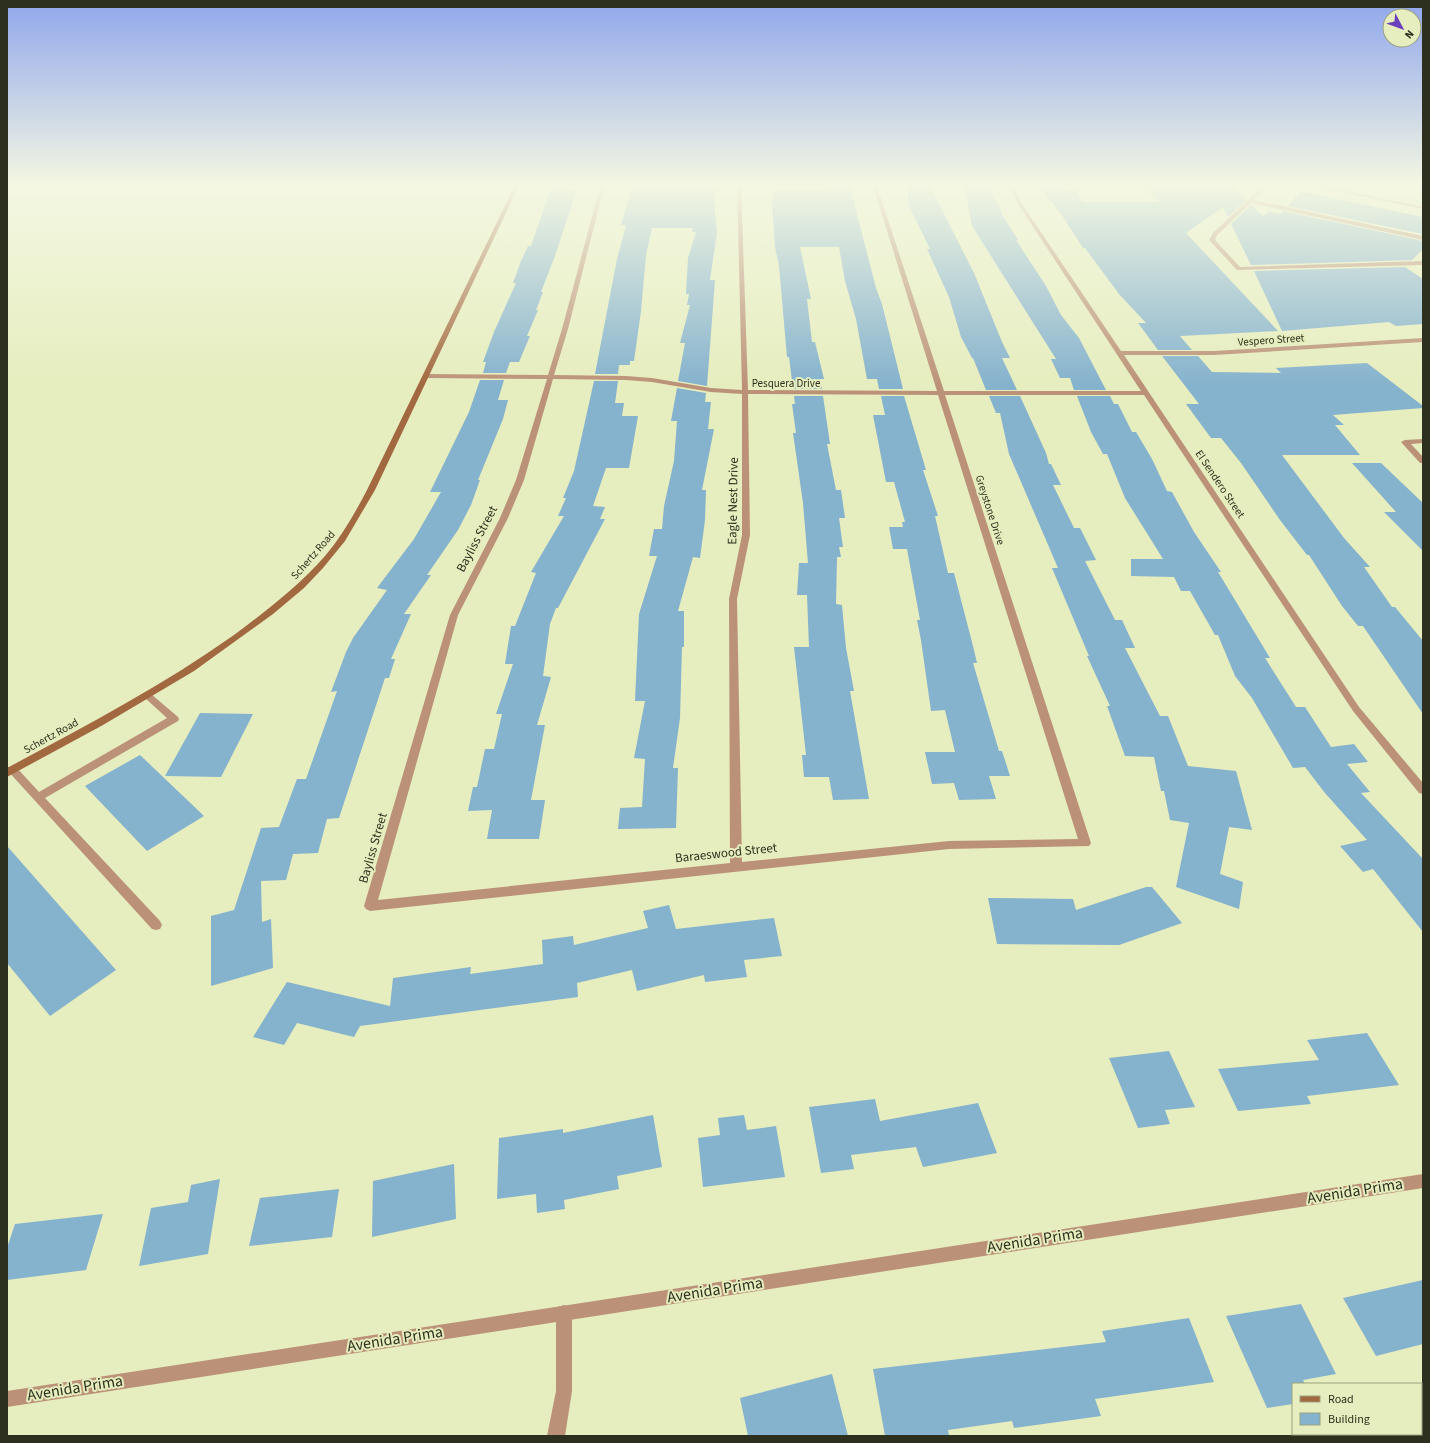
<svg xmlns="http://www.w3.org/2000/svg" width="1430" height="1443" font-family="'Source Sans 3',sans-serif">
	<rect width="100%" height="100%" fill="#e6edbe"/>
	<g fill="#85b2cd">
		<path d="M633 183 709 186V189L712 183 713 190H715L714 202 717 232 710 280H715L707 386 678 381 685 343H680L690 305H687L689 294H686L688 258 696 232H692L693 228H652L646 255 641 311 634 361H630V365H619L618 374H595L617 259 626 225H621Z"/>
		<path d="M827 183H849L876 288 882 304 903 389H879L877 379H867L856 319 845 281 839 247H800L811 299H807L812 342H815L824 379H820L822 389H793L789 357H787L779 266 775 247 772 201 774 190 828 191Z"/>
		<path d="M1040 183H1062L1066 190H1076L1083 202H1159L1144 183H1229L1246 200 1228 217 1223 207 1186 233 1278 331 1180 336 1192 350H1158L1138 323H1146L1119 294 1085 248H1083L1061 214 1039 186H1042Z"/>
		<path d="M964 184 988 185 1002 213H1001L1018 240H1016L1046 286 1061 315 1079 338 1106 390H1074L1070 378H1060L1051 359H1056L972 226Z"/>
		<path d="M907 186H930L974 273 1002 342 1010 358H1002L1017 390H986L973 358H972L961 337 949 297 927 249H930L909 206Z"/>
		<path d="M551 188 577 189 555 256 541 292H543L536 310H538L527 336H530L519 362H510L506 373H483L486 362H483L494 332 516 283H513L521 261 528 246H531Z"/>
		<path d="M1300 191 1423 217V234L1288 206Z"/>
		<path d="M1251 205 1263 216 1269 211 1281 214 1283 211 1423 241V249L1412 260 1251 265 1231 224Z"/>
		<path d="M1405 267 1423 279V324L1396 326 1389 322 1282 331 1254 271Z"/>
		<path d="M1162 356H1198L1212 372 1281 373 1276 368 1367 363 1423 406V408L1333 415 1344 425H1335L1360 455H1282L1344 538 1370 567H1364L1392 607H1395L1423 641V714L1363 626H1358L1342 606 1309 555H1307L1280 520 1241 463 1221 438H1211L1186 404H1199Z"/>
		<path d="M480 380H504L498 400H508L503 419 478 480H480L471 505 458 530 427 575H431L404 614H411L391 659H395L389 678H385L339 818 327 819 318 853 293 854 286 880 261 881 262 922 271 919 273 968 211 986V916L234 910 261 828 279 827 297 779H306L337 691 331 692 346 652 353 638 387 590 377 588 414 539 441 492H430L469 412Z"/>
		<path d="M594 381H618L615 403H624L622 416H638L629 468H606L593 506 605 507 600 519H605L558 608H556L550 624 543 676 551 677 537 725H545L531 800H545L539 839H487L492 810 468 811 473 787H477L485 749H494L502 714H496L513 664H505L511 626H515L536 573 531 572 564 516H558L566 498H563L574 471Z"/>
		<path d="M677 388 706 393 705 402H711L708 429H714L702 490H706L705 520 700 558 693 557 678 611H684V647H682L680 718 673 768H678L676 828 618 829 620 808 642 807 645 759 634 758 645 701H635L639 614 657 556H649L654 529H662L664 506 674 461 677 421H671Z"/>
		<path d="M794 396H823L830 444H827L836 490H841L845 518H839L843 547H839L841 557H837L836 604 842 605 846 648 854 691H850L869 799 833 800 829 777H804L802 755H806L794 647H809L807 595H797L799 563H808L803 503 793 433H796L792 404H795Z"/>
		<path d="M881 396H904L926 470H923L938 516H935L948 573H954L973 646 977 663H973L999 751H1002L1010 776H989L996 799 959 800 954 783 932 784 925 752H955L945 710 931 711 921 640 917 620H920L907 549H893L889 527H903L902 522H905L894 482H886L873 415H885Z"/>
		<path d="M989 396H1020L1046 453 1049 464H1051L1061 485H1053L1074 528H1080L1096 560 1085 561 1115 620H1122L1135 648H1125L1160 716H1168L1188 766 1236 771 1252 830 1229 827 1220 874 1243 882 1239 909 1176 887 1189 823 1170 820 1164 791H1161L1154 757 1125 756 1107 706H1110L1087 656H1089L1052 568H1058L1009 454 1000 413H996Z"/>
		<path d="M1077 396H1110L1114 404H1118L1132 432H1136L1152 459 1167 491 1172 492 1194 532 1221 572H1218L1270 658H1265L1296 707H1305L1331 747 1354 744 1368 762 1347 764 1370 792 1361 793 1423 859V932L1373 869 1363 872 1340 846 1367 840 1325 793 1305 767 1293 768 1252 698 1235 676 1218 635H1215L1190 591H1181L1174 577 1131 576V559H1163L1125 498 1107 454H1103L1091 432Z"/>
		<path d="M1352 463H1381L1423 503V551L1384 512H1396Z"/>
		<path d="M200 713 253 714 221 777 165 776Z"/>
		<path d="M140 755 204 816 147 851 85 786Z"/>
		<path d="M7 846 116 970 50 1016 7 963Z"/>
		<path d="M1146 887H1152L1182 923 1119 945 997 944 988 898 1073 899 1076 910Z"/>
		<path d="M669 905 676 929 774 918 782 956 744 960 747 977 705 982 704 975 637 991 632 970 577 983 578 997 360 1026 354 1037 297 1023 284 1045 253 1037 287 982 390 1006 393 978 471 967 470 974 543 964 542 940 573 936 574 945 648 928 643 911Z"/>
		<path d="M1367 1033 1399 1085 1307 1096 1311 1104 1238 1111 1218 1069 1319 1060 1307 1040Z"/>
		<path d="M1169 1051 1195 1107 1165 1110 1170 1124 1138 1128 1109 1058Z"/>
		<path d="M875 1099 880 1121 978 1103 997 1153 923 1167 916 1147 851 1155 854 1169 821 1173 809 1107Z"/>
		<path d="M653 1115 662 1167 617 1176 619 1189 564 1200 565 1209 537 1213 536 1194 497 1199 499 1138 563 1129V1133Z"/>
		<path d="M744 1115 747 1130 776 1126 785 1177 703 1187 698 1138 720 1135 718 1118Z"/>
		<path d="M454 1164 456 1219 372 1237 373 1181Z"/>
		<path d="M220 1179 208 1254 139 1266 151 1208 188 1202 191 1185Z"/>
		<path d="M339 1189 332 1237 249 1246 260 1198Z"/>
		<path d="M103 1214 86 1270 7 1280V1248L15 1224Z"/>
		<path d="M1423 1280V1344L1376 1356 1343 1298Z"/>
		<path d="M1301 1304 1336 1374 1303 1380 1305 1384H1293V1404L1267 1408 1226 1316Z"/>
		<path d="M1189 1318 1214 1382 1095 1399 1101 1416 1014 1428 1012 1421 948 1430 949 1436H885L873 1369 1106 1342 1102 1331Z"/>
		<path d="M832 1374 848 1436H748L740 1398Z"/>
	</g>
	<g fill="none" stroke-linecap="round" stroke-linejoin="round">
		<g fill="#bb9278" fill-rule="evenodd">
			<path d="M148 693 151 694 178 717 179 719 178 721 45 798 160 921 162 925 160 929 156 930 152 929 7 770 8 767H16L39 792 167 718 145 698 143 696Z"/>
			<path d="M564 1305 570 1307 572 1313V1391L565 1436H547L556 1391V1313L558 1307Z"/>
		</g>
		<g fill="#bb9278" fill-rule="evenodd">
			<path d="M601 183H605L568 329 554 375 626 376 652 378 711 388 742 390 737 183H741L748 390 937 391 872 183H876L944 391H1141L1018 204 1008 183H1012L1022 204 1121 351H1214L1423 338V342L1214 355H1124L1359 707 1423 783V794L1419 793 1353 711 1144 395H945L1091 843 1089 846 949 849 370 911 366 909 364 906 450 615 500 518 516 480 547 379 426 378 423 376 426 374 548 375 562 329ZM553 379 626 380 652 382 711 392 742 394V535L729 599 730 863 378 900 458 615 508 518 524 480ZM748 394 938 395 1078 839 949 841 742 862 737 599 750 535Z"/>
			<path d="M1266 183H1271L1253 200 1423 236V240L1251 203 1217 235 1215 240 1240 267 1423 261V265L1237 270 1209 240 1213 233Z"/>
			<path d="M1299 183H1309L1423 207V209Z"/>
			<path d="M1423 439V443L1411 444 1423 457V463H1420L1401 442 1405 440Z"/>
			<path d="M1423 1174V1188L7 1407V1391Z"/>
		</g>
		<path fill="#a26840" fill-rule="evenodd" d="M516 183H520L375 490 345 541 323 568 304 588 273 614 194 671 103 725 7 777V768C84 727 162 686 234 635 266 611 299 586 325 556 342 536 355 513 367 490Z"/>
	</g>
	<linearGradient id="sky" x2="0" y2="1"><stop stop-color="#90a7ec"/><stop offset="0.48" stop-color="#f4f7e2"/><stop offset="1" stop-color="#f4f7e2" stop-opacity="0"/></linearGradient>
	<rect width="1430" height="385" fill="url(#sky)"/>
	<g text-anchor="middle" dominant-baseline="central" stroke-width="4" stroke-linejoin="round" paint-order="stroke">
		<g font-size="11" fill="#2d301e" stroke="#e6edbe">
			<text transform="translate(1271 340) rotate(-4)">Vespero Street</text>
			<text x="786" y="383">Pesquera Drive</text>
			<text transform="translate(1220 484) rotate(56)">El Sendero Street</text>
			<text transform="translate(990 510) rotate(72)">Greystone Drive</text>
			<text transform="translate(313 555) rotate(-49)">Schertz Road</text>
			<text transform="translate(51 736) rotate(-29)">Schertz Road</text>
		</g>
		<g font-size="13" fill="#2d301e" stroke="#e6edbe">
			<text transform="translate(733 501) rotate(-89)">Eagle Nest Drive</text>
			<text transform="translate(477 539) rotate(-62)">Bayliss Street</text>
			<text transform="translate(373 848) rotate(-74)">Bayliss Street</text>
			<text transform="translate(726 853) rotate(-6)">Baraeswood Street</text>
		</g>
		<g font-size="16" fill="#2d301e" stroke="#e6edbe">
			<text transform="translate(1355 1191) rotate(-9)">Avenida Prima</text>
			<text transform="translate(1035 1240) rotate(-9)">Avenida Prima</text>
			<text transform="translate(715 1290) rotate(-9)">Avenida Prima</text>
			<text transform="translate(395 1339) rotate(-9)">Avenida Prima</text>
			<text transform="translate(75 1388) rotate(-9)">Avenida Prima</text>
		</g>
	</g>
	<rect width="1430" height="1443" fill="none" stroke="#2d301e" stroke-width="16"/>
	<rect x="1292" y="1383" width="130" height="52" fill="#e6edbe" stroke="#9ca17e"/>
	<rect x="1300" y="1396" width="20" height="6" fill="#a26840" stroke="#9ca17e"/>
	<text x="1328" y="1403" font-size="12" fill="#2d301e">Road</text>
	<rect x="1300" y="1413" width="20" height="12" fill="#85b2cd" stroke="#9ca17e"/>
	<text x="1328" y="1423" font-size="12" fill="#2d301e">Building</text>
	<g transform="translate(1402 28) rotate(131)"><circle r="19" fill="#e6edbe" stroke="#9ca17e"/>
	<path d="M0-3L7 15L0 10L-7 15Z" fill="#6a41ba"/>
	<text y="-6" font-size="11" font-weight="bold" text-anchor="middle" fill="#2d301e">N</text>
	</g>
</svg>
